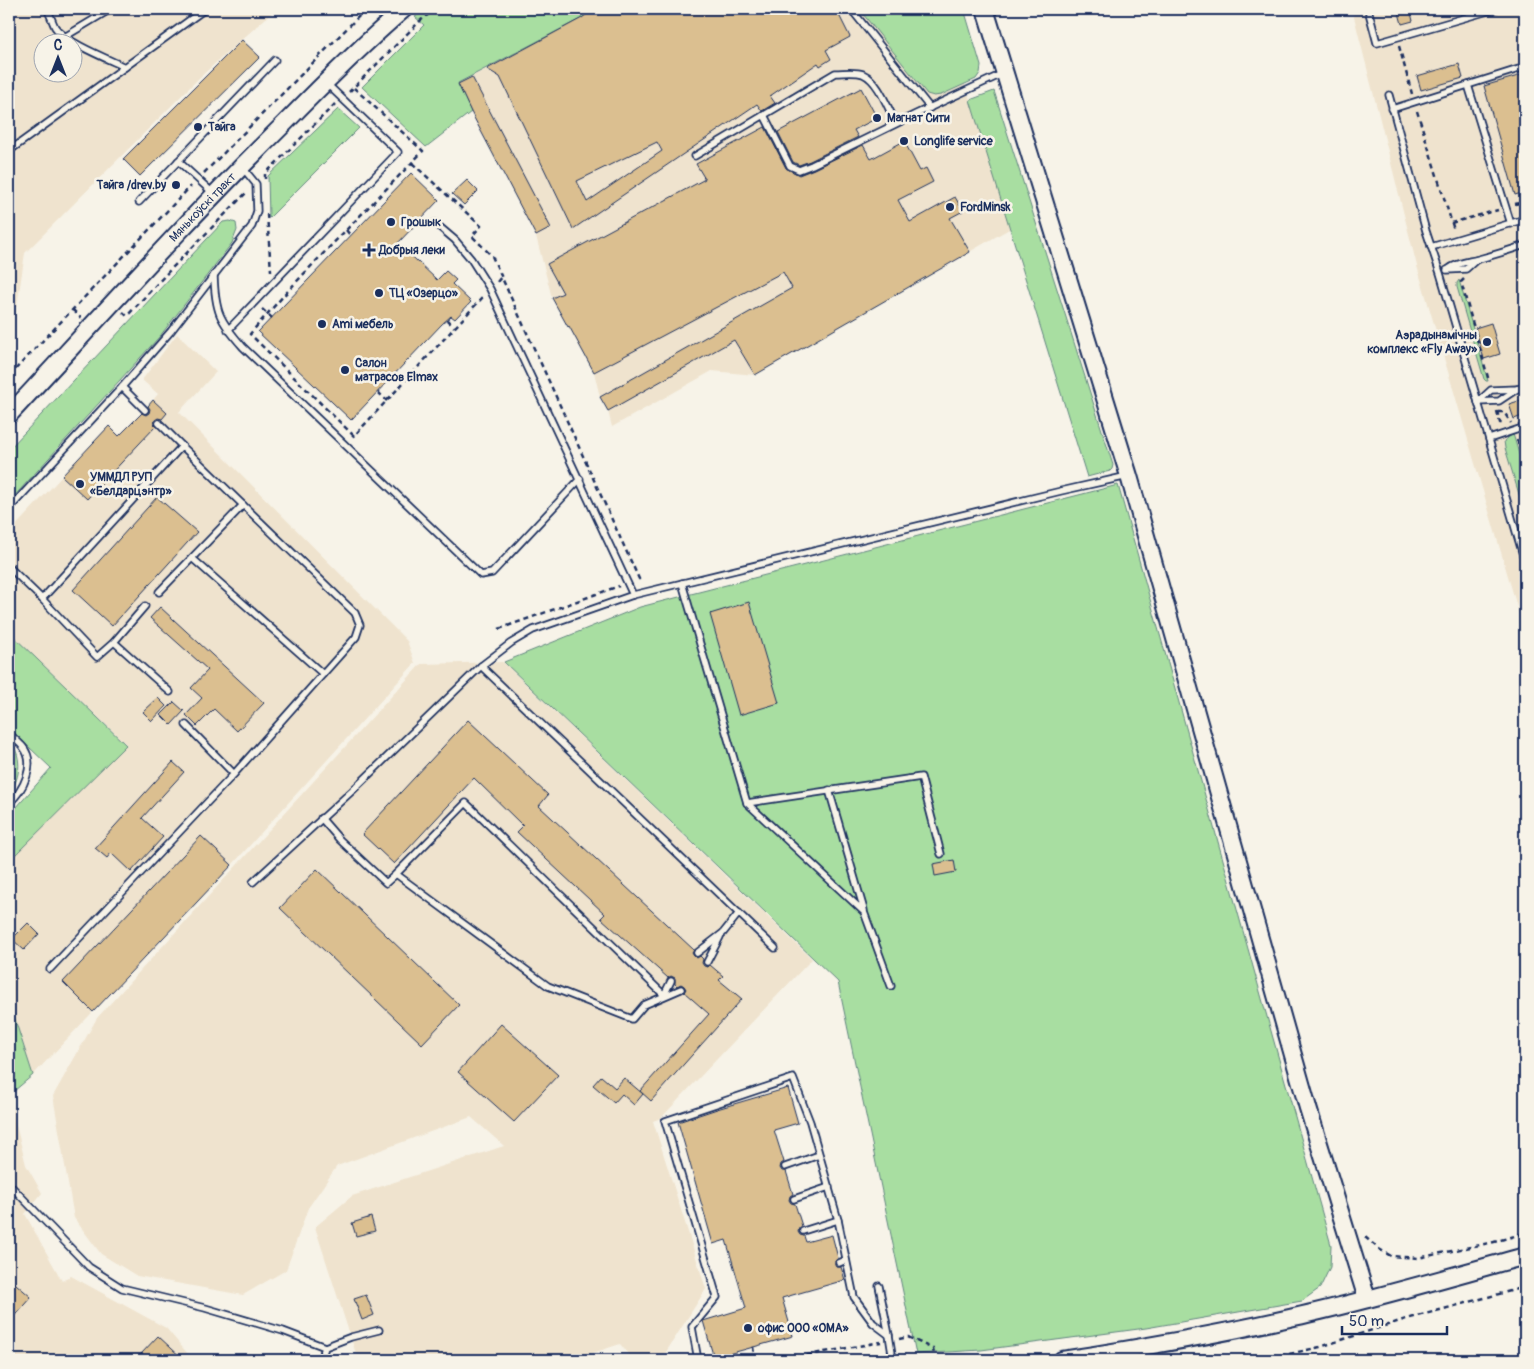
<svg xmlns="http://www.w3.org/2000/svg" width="1534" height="1369" font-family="Pangolin,sans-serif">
	<rect width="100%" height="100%" fill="#f7f3e8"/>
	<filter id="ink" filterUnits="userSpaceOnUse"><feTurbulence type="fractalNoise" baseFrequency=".02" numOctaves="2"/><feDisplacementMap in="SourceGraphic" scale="10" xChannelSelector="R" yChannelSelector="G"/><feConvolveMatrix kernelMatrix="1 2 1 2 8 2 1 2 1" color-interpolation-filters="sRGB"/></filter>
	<g filter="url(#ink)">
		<g fill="#efe3ce" fill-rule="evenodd">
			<path d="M9 9H276L199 78 25 253 17 306 9 311ZM42 42H72V72H42Z"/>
			<path d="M593 9H860L927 94 934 96 942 95 965 84 1011 228 755 375 712 371 612 427 608 411 600 397 594 372 552 298 536 236 471 112 458 84 582 18Z"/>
			<path d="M1352 9H1525V634L1417 266Z"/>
			<path d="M177 334 216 372 179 412 407 641 415 663 232 865 33 1075 9 1001V861L126 744 9 632V533L109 426 120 436 145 410 158 394 142 380Z"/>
			<path d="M503 662 812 959 661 1118 653 1121 706 1289 661 1360H633L620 1344 572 1360H358L315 1227 352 1196 504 1146 471 1117 337 1166 308 1208 286 1270 243 1295 137 1276 101 1254 74 1218 53 1096 97 1018 421 664Z"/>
			<path d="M9 1087 14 1117 26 1165 42 1193 25 1214 62 1281 71 1276 166 1328 193 1360H9Z"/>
		</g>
		<g fill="#a8dea1" stroke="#628680">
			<path d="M426 9H593L582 18 458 83 471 112 426 147 362 87 424 25 415 17Z"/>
			<path d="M859 9H964L981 66 980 73 976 79 941 95 934 96 927 94Z"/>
			<path d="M994 91 1113 465 1112 469 1110 471 1087 477 970 100Z"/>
			<path d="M338 109 359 128 269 218 268 176Z"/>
			<path d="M230 221 236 223 237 230 232 243 160 336 9 502V449L223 222Z"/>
			<path d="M1459 280 1488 381H1486L1484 379 1457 287V283Z"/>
			<path d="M1513 434 1525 474V514L1505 448 1504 441Z"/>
			<path d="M1118 485 1331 1245 1330 1267 1320 1288 1302 1301 1146 1328 981 1350 916 1354 838 982 504 662 640 607Z"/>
			<path d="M9 632 126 745 9 861V816L51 768 9 728Z"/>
			<path d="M9 740C22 753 22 778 9 792Z"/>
			<path d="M9 1001 33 1075 14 1091 9 1061Z"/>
		</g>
		<g fill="#dbbf90" stroke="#1b2f5e" fill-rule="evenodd">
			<path d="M593 9H836L850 37 826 50 831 59 820 66 818 63 770 96 775 103 762 111 757 104 573 229 500 77 487 69 582 18ZM657 142 662 151 587 202 577 181Z"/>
			<path d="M1398 9H1410L1413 21 1402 24Z"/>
			<path d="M242 40 260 57 140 176 123 159Z"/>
			<path d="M1459 64 1463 78 1421 90 1417 76Z"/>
			<path d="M1525 74V192L1515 195 1484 86Z"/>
			<path d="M472 77 551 228 536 236 471 112 458 84Z"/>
			<path d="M861 88 877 118 854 130 858 137 810 161 799 165 793 162 778 132Z"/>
			<path d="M765 127 786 168 799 175 814 169 863 145 871 159 904 141 920 171 926 168 933 182 898 200 910 222 955 197 963 211 950 218 970 252 755 375 734 340 608 411 600 397 792 288 783 272 594 372 569 326 568 327 552 298 563 293 547 264 705 179 696 164Z"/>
			<path d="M411 173 439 200 398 243 437 280 446 271 456 280 452 284 471 302 455 319 451 316 442 324 351 420 258 332Z"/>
			<path d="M467 180 478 191 464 205 452 194Z"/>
			<path d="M1491 323 1500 354 1484 359 1475 328Z"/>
			<path d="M1525 399V415L1514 419 1509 404Z"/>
			<path d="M153 400 167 413 162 419 158 418 155 420 154 424 156 426 87 499 62 476 109 426 119 436 142 413 146 415 149 413 150 409 148 406Z"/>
			<path d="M157 497 197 532 112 626 73 590Z"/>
			<path d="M749 602 779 703 739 715 710 614Z"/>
			<path d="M160 607 264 703 237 731 214 709 197 726 186 715 202 698 191 688 208 670 150 618Z"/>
			<path d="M158 698 166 706 152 721 143 712Z"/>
			<path d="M174 702 184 711 171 725 161 715Z"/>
			<path d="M468 720 548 795 539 806 694 950 692 953 694 956 697 958 700 956 703 959 702 963 704 966 708 967 710 965 723 976 719 980 742 999 651 1101 640 1091 709 1014 684 992 686 989 684 986 681 984 677 986 675 984V978L671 976 668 978 601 918 605 914 517 832 523 826 474 778 394 864 362 834Z"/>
			<path d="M173 762 184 772 142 818 163 837 131 872 111 853 107 858 95 848Z"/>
			<path d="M201 836 232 865 93 1012 63 982Z"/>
			<path d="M954 860 956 872 935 876 933 864Z"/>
			<path d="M317 869 459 1005 422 1044 280 908Z"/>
			<path d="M28 923 39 934 24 950 12 939Z"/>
			<path d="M501 1024 558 1075 514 1122 458 1072Z"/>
			<path d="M601 1076 615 1088 624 1078 643 1094 634 1105 622 1094 614 1103 593 1085Z"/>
			<path d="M788 1088 798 1123 774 1130 784 1162 781 1164 780 1168 782 1171H786L793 1194 790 1196 789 1200 791 1203 795 1204 802 1226 799 1228 798 1232 800 1235 804 1236 806 1242 832 1235 838 1258 835 1261V1264L837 1267H841L845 1280 782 1298 793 1336 714 1358 703 1321 746 1308 726 1240 713 1244 678 1122 717 1109Z"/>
			<path d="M371 1217 375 1231 356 1236 352 1223Z"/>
			<path d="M9 1278 31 1297 9 1322Z"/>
			<path d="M366 1295 374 1315 362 1320 354 1299Z"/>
			<path d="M158 1336 184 1360H148L141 1354Z"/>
		</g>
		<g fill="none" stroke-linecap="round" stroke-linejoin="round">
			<defs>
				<g id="lane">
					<path d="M47 9C50 14 52 21 55 27 65 42 108 59 125 67L205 9"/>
					<path d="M851 9 930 108"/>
					<path d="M1368 9 1377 43 1495 9"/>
					<path d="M66 36 111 9"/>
					<path d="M1468 85 1511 224"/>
					<path d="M1389 95 1426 231 1440 273 1525 562"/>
					<path d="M1392 109 1525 67"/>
					<path d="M764 115 790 166 799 170 812 165 916 114 1004 73"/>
					<path d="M9 151 125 67"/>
					<path d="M695 156 835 73C844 73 855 71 863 74 879 81 888 109 896 123"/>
					<path d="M178 161 214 194"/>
					<path d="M139 202 275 60"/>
					<path d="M435 223 455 240 471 259 490 289 633 595"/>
					<path d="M1431 247 1525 219"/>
					<path d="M1449 269C1458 262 1468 262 1479 259 1494 255 1510 250 1525 245"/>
					<path d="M1447 270 1466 269 1476 260"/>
					<path d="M214 275C215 311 219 320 243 347L481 575 492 573 580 479"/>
					<path d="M228 330 398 152 326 83"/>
					<path d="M122 387 171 331 252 226 257 211 256 184 243 168"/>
					<path d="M1478 402 1491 390 1517 389 1525 387"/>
					<path d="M1478 402 1499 401 1517 389"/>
					<path d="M159 423 182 446"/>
					<path d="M1489 439 1525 427"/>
					<path d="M9 509 122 387 145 410"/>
					<path d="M192 558 323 674"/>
					<path d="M9 567 42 599 97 657 114 642 170 692"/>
					<path d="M682 583 747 803 864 912 891 986"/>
					<path d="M159 592 243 505 355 613 360 625 356 637 234 774"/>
					<path d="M42 599 182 446 243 505"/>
					<path d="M114 642 145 606"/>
					<path d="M481 666 775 948"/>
					<path d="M9 733C13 738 19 742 23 747 37 764 23 791 9 803"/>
					<path d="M829 790 864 910"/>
					<path d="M747 803 921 777 941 854"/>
					<path d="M321 818 340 840 386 883 396 874 548 986 632 1019 644 1005 681 989"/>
					<path d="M396 874 466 803 664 995"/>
					<path d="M253 882 352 791 481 666 511 643 533 630 633 595 1061 491 1128 476"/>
					<path d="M697 953 723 933 739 913"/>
					<path d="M707 962 720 937"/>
					<path d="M50 969 234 774 186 725"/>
					<path d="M664 995 671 981"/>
					<path d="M785 1167 819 1155"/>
					<path d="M9 1184 89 1267 122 1288 205 1308 283 1331 325 1347"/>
					<path d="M794 1199 829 1187"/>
					<path d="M803 1231 838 1220"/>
					<path d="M839 1263 846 1260"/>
					<path d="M879 1286 889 1335 893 1360"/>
					<path d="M321 1360 325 1347 351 1337 379 1330"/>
					<path d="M698 1360 692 1327 717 1297 665 1121 793 1078 810 1122 838 1220 854 1297 873 1323 889 1335"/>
				</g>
				<g id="secondary">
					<path d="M985 9 1129 476 1308 1108 1367 1299"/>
					<path id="s1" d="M9 415C100 317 189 218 284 124 323 84 362 45 404 9"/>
					<path d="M1062 1360C1139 1348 1217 1335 1294 1317 1371 1300 1448 1277 1525 1256"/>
				</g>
			</defs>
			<use href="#lane" stroke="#1b2f5e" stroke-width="9"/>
			<use href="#secondary" stroke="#1b2f5e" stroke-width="20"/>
			<g stroke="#1b2f5e" stroke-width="2.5" stroke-dasharray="5 4" stroke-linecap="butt">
				<path d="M1423 9H1425"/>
				<path d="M1399 46 1412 94"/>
				<path d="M354 88 423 151C365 212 304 270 250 334L354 436 483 297"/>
				<path d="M349 92 420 21 435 9"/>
				<path d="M1417 111 1454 230"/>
				<path d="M412 163 481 226 472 236 492 256 639 579 636 580"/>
				<path d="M204 173 366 9"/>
				<path d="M265 179V174L335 104"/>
				<path d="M1515 204 1525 202"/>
				<path d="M267 214 271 271"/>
				<path d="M1451 223 1498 210"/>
				<path d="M346 230 351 236"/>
				<path d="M1464 279 1461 282 1489 381"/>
				<path d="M497 282 502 276"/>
				<path d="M262 309 272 318"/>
				<path d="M73 310 81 318"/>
				<path d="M123 312 127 316 169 271 246 193"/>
				<path d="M447 320 454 327"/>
				<path d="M9 376 191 186"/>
				<path d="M378 392 387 401"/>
				<path d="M1497 411 1500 423H1502"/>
				<path d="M1498 412H1504L1511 423"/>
				<path d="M1517 439 1525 465"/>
				<path d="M499 629 619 586"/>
				<path d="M1365 1237 1379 1249 1391 1256 1418 1258 1494 1242 1525 1233"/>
				<path d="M899 1339 908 1337 933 1349 935 1360"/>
				<path d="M753 1347 755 1360"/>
				<path d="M780 1360 881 1342"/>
				<path d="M1263 1360 1320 1347 1403 1320 1525 1287"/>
			</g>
			<use href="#lane" stroke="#f7f3e8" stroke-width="5.5"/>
			<use href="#secondary" stroke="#f7f3e8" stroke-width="16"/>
		</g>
	</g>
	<g fill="#1b2f5e" stroke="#f7f3e8" stroke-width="2">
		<circle cx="877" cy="118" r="5"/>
		<circle cx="198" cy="127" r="5"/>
		<circle cx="904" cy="141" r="5"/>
		<circle cx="176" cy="185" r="5"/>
		<circle cx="950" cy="207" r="5"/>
		<circle cx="391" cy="222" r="5"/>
		<path d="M366.5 242.5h5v5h5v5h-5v5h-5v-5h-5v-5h5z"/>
		<circle cx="379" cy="293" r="5"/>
		<circle cx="322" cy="324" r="5"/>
		<circle cx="1487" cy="342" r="5"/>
		<circle cx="345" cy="370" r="5"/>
		<circle cx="80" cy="484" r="5"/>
		<circle cx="748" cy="1328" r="5"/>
	</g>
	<g text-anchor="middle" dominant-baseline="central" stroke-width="5" stroke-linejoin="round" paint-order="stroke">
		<g font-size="12" font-weight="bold" fill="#1b2f5e" stroke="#f7f3e8" text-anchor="start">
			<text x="887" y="118">Магнат Cити</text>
			<text x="208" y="127">Тайга</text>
			<text x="914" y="141">Longlife service</text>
			<text x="166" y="185" text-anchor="end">Тайга /drev.by</text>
			<text x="960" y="207">FordMinsk</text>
			<text x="401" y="222">Грошык</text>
			<text x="379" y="250">Добрыя леки</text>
			<text x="389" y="293">ТЦ «Озерцо»</text>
			<text x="332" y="324">Ami мебель</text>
			<text x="1477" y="335" text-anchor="end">Аэрадынамічны<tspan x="1477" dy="14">комплекс «Fly Away»</tspan></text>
			<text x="355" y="363">Салон<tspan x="355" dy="14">матрасов Elmax</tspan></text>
			<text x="90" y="477">УММДЛ РУП<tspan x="90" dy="14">«Белдарцэнтр»</tspan></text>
			<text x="758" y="1328">офис ООО «ОМА»</text>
		</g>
		<g font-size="12" fill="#1b2f5e" stroke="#f7f3e8">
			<text stroke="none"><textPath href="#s1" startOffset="284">Мянькоўскі тракт</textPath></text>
		</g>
	</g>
	<rect width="1534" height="1369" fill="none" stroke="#f7f3e8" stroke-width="30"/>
	<rect x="15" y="15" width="1504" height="1339" fill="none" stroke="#1b2f5e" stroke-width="2" filter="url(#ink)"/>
	<g transform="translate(58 58)"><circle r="24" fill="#f7f3e8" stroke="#9fa5b1"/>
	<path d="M0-4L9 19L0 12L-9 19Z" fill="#1b2f5e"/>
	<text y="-8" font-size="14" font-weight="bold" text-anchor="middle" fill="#1b2f5e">С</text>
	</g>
	<path d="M1342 1326v8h105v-8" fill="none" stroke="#1b2f5e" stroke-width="2.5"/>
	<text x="1349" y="1326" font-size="15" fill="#1b2f5e" stroke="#f7f3e8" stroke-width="4" paint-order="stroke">50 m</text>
</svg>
